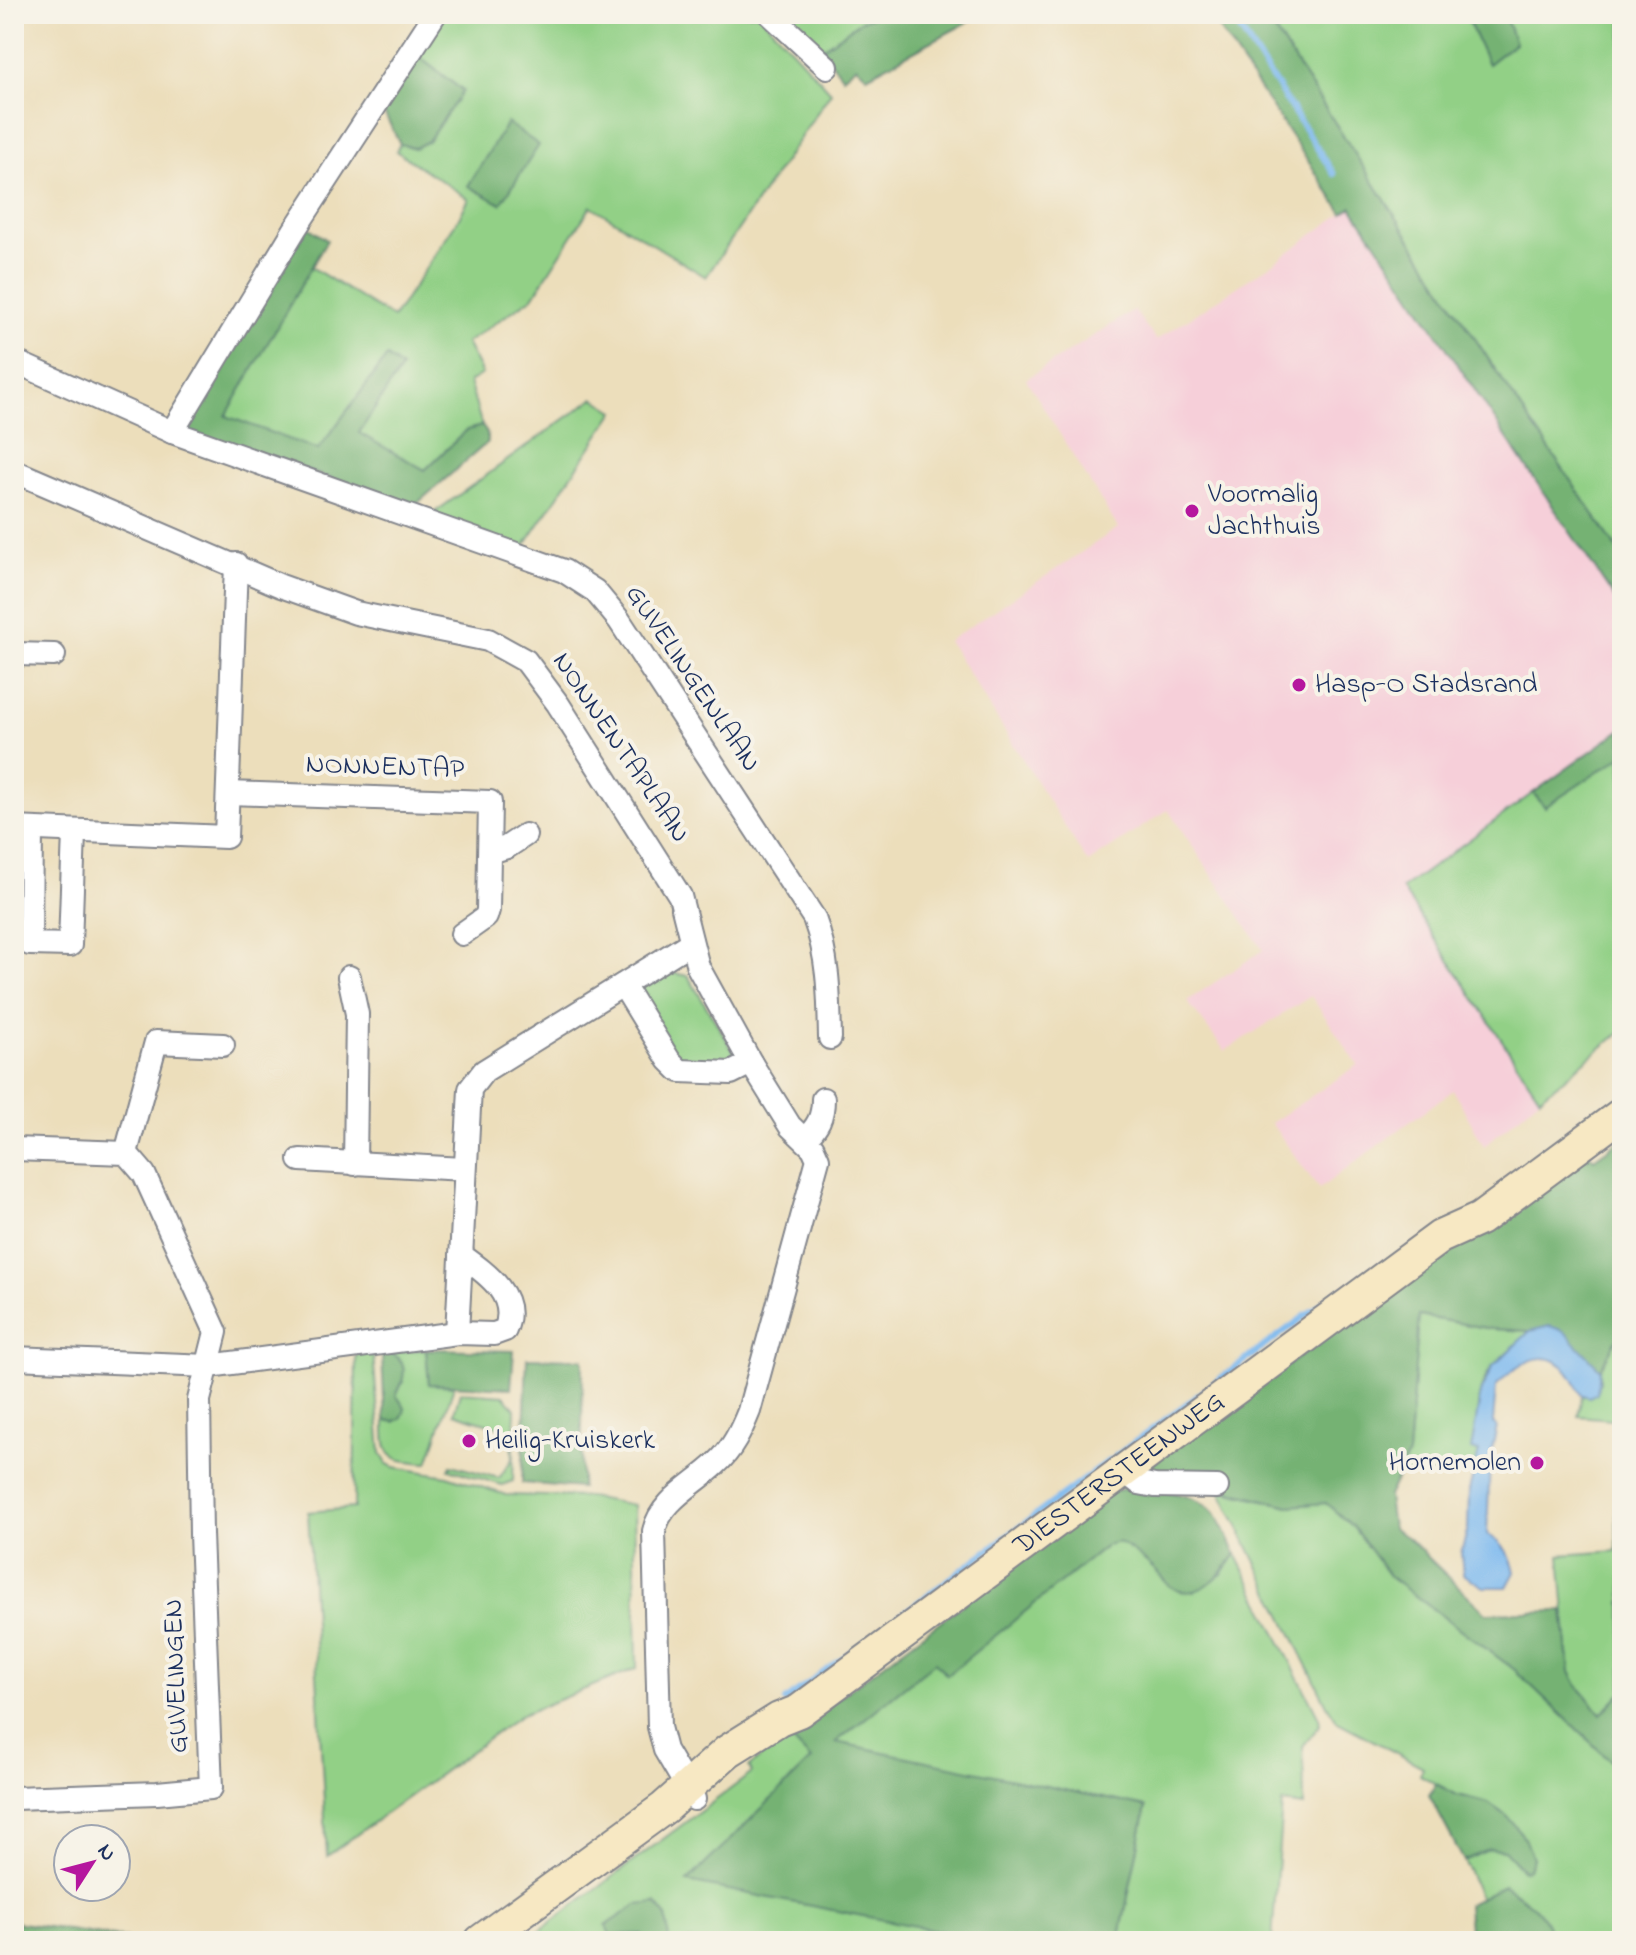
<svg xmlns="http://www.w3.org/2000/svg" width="1636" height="1955" font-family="'Indie Flower',sans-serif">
	<rect width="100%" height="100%" fill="#f7f3e8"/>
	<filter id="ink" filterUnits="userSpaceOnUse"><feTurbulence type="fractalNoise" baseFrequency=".0125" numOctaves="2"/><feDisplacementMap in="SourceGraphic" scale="16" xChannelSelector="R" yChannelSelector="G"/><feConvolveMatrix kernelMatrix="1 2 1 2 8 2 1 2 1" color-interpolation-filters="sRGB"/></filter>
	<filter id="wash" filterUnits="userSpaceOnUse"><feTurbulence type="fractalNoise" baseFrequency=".006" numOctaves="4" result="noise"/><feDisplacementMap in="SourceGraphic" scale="32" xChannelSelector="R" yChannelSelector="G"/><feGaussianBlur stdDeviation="1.8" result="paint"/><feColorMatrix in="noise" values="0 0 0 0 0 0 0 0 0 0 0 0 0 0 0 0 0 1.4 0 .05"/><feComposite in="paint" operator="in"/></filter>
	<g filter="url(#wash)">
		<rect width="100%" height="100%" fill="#ecdebb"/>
		<path fill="#f6cfd9" d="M1351 207 1622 610V729L1402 889 1540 1098 1484 1146 1453 1090 1319 1189 1271 1123 1358 1065 1311 996 1225 1051 1187 1001 1263 950 1168 810 1088 863 948 641 1118 528 1026 379 1134 310 1156 340 1269 266Z"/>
		<g fill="#92d086" stroke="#568072" stroke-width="2">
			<path d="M442 14H759L831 92 706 277 591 206 533 297 466 343 482 374 469 382 482 426 467 430 425 470 358 433 401 368 387 357 318 450 225 416 311 267 393 318 457 221 469 199 396 151 400 144 415 148 463 91 415 54Z"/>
			<path d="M781 14H882L861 21 821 49Z"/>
			<path d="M1264 14H1465L1488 64 1515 43 1504 14H1622V556L1502 380Z"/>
			<path d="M594 398 615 411 523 548 431 515Z"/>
			<path d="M1622 756V1031L1540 1098 1402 889 1533 793 1545 807Z"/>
			<path d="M663 971 688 976 734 1052 733 1058 723 1066 685 1061 674 1053 637 989Z"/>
			<path d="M1419 1316 1492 1329 1530 1331C1519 1343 1504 1353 1494 1365 1468 1396 1479 1439 1485 1474H1399L1408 1455Z"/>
			<path d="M1622 1330V1420L1578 1416 1582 1395 1589 1397 1600 1382V1369Z"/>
			<path d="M426 1349 429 1384 454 1386 428 1463C391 1460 384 1461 385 1420L395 1422 405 1408 396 1395 403 1382 388 1353Z"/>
			<path d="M373 1352 381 1453 387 1464 394 1467 447 1476 506 1495 588 1497 634 1505 637 1668 521 1715 327 1856 308 1512 354 1508 356 1355Z"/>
			<path d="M460 1392 504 1395 515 1409 513 1481 502 1485 449 1469 451 1465 499 1478 513 1458 511 1431 454 1413Z"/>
			<path d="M1616 1488H1622V1692L1601 1714 1577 1685 1570 1672 1560 1555 1617 1551Z"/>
			<path d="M1220 1490 1289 1506 1326 1503 1353 1527 1390 1577 1515 1670 1622 1772V1941H1550L1551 1939 1504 1885 1480 1898 1464 1861 1489 1849 1505 1850 1522 1870 1527 1869 1533 1858 1488 1803 1457 1795 1420 1775 1423 1767 1338 1722 1327 1705Z"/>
			<path d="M1118 1542 1138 1554 1154 1569 1198 1589 1222 1574 1236 1554 1319 1718 1320 1725 1303 1746 1304 1806 1282 1803 1272 1941H1119L1146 1807 835 1743 935 1661 946 1674 1107 1545Z"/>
			<path d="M788 1736 812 1760 688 1882 993 1941H669L666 1916 643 1933V1941H526L752 1773 749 1767Z"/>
		</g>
		<g fill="#75b273" stroke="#487068" stroke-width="2">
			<path d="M879 14H983L867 76 856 66 843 77 821 49 861 21Z"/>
			<path d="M1209 14H1264L1502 380 1622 556V603L1619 605 1352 207 1343 213Z"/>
			<path d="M1465 14H1504L1515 43 1488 64Z"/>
			<path d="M415 54 463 91 428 141 415 148 400 144 381 107Z"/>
			<path d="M507 123 539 145 501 204 468 186Z"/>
			<path d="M308 227 327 240 226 416 318 450 387 357 401 368 359 433 425 470 467 430 482 426 487 433 488 442 414 506 186 431 189 416Z"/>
			<path d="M1622 729V756L1545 807 1533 793Z"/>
			<path d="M1622 1139V1330L1600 1369 1564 1332 1550 1326 1530 1331 1492 1329 1419 1316 1408 1455 1388 1496 1392 1528 1408 1538 1486 1613 1563 1611 1570 1672 1577 1685 1601 1714 1622 1692V1772L1515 1670 1390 1577 1353 1527 1326 1503 1289 1506 1145 1469 1585 1149 1594 1159Z"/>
			<path d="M426 1349 514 1351 511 1388 429 1384Z"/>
			<path d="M388 1353C410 1358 405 1380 396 1395L405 1408C403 1420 397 1423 385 1420L382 1355Z"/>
			<path d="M527 1358 583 1359 581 1488 522 1483Z"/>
			<path d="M1137 1485C1158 1490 1187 1493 1205 1505 1220 1514 1228 1538 1236 1554 1223 1573 1197 1605 1170 1586 1164 1582 1159 1573 1153 1568 1142 1557 1131 1550 1118 1542L1107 1545 947 1675 935 1662 836 1742 1146 1807 1119 1941H993L687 1882 811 1760 788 1736 1112 1492Z"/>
			<path d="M1436 1784 1457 1795 1488 1803 1507 1816 1525 1838 1533 1858 1528 1869 1523 1870 1504 1850 1489 1849 1464 1861 1429 1795Z"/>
			<path d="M1504 1885C1524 1899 1552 1915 1550 1941H1470L1467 1905Z"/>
			<path d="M656 1903 666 1916 669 1941H643L642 1934 610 1935 606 1925 637 1905Z"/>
			<path d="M14 1922 142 1941H14Z"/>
		</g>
		<path fill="#7db9ef" stroke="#4c74a6" stroke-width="2" d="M1550 1326 1564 1331 1600 1369 1597 1393 1589 1397 1582 1395C1577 1388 1574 1379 1568 1372 1545 1342 1514 1367 1496 1386L1493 1423 1497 1427 1490 1459 1487 1534C1503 1543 1511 1554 1515 1572L1507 1587H1484L1463 1574 1461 1553 1468 1528 1469 1491 1479 1452 1471 1450 1481 1391 1493 1366 1530 1331Z"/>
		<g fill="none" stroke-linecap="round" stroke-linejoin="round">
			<g stroke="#7db9ef" stroke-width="6">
				<path d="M1230 14 1334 174"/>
				<path d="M1116 1456 1340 1290"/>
				<path d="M785 1701 1110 1460"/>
			</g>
		</g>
	</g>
	<g filter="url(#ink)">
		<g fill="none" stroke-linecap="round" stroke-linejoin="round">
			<defs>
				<g id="street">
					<path d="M770 14 827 67"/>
					<path d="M14 361 172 432 564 571 595 591 619 620 814 918C829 958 829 996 830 1038"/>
					<path d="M172 432 295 229 435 14"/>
					<path d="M14 471 281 586 356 613 488 640 526 661 558 704 680 896 698 967 751 1063 790 1126 813 1148 818 1159 749 1411C741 1431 732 1450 716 1464 694 1485 661 1500 654 1531L659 1727 665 1750 694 1799"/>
					<path d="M14 654 54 655"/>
					<path d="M228 793 490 802 488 910 486 917 462 934"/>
					<path d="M14 828 226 837 236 564"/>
					<path d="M31 829 30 944 70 945 74 832"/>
					<path d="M490 852 507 847 525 835"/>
					<path d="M349 977 357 1014 355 1164"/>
					<path d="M623 985 669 1060 680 1071 731 1073 751 1063"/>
					<path d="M805 1139C818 1126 823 1117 823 1099"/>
					<path d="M14 1149 126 1153 144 1174 216 1332 199 1400 201 1534 211 1788 157 1793 14 1798"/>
					<path d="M126 1153 156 1042 223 1045"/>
					<path d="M300 1160 464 1169"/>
					<path d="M457 1333 470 1089 484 1071 690 943"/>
					<path d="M14 1358 209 1366 457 1333 494 1334 505 1330C520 1296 486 1273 461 1255"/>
					<path d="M1124 1471 1139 1483 1155 1486 1217 1487"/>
				</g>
				<g id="secondary">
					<path id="s1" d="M481 1941 664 1808 728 1751 779 1719 799 1711 1440 1237 1480 1219 1622 1114"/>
				</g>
			</defs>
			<use href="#street" stroke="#84868c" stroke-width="26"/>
			<use href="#secondary" stroke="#84868c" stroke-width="36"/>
			<use href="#street" stroke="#fff" stroke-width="22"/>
			<use href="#secondary" stroke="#f7e8c3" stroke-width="32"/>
		</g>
	</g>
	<g fill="#b5179e" stroke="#f7f3e8" stroke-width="3">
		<circle cx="1192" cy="511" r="8"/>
		<circle cx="1299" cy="685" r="8"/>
		<circle cx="469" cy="1441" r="8"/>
		<circle cx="1537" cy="1463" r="8"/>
	</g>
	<g text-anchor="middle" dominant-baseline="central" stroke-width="8" stroke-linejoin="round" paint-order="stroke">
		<g font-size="28" fill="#1b2f5e" stroke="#f7f3e8" text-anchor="start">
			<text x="1208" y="495">Voormalig<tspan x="1208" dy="32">Jachthuis</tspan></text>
			<text x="1315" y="685">Hasp-O Stadsrand</text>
			<text x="485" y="1441">Heilig-Kruiskerk</text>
			<text x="1521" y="1463" text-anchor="end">Hornemolen</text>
		</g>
		<g font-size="28" fill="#1b2f5e" stroke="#f7f3e8">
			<text transform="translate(692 679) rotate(56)">GUVELINGENLAAN</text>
			<text transform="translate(620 748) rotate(56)">NONNENTAPLAAN</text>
			<text transform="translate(385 768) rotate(2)">NONNENTAP</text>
			<text stroke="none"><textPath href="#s1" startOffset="792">DIESTERSTEENWEG</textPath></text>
			<text transform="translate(177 1676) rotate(-92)">GUVELINGEN</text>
		</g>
	</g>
	<rect width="1636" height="1955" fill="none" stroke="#f7f3e8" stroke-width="48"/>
	<g transform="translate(92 1863) rotate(54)"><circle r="38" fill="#f7f3e8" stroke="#9fa5b1" stroke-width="2"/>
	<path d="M0-6L14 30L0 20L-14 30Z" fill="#b5179e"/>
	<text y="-12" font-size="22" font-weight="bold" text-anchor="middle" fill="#1b2f5e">N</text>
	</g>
</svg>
